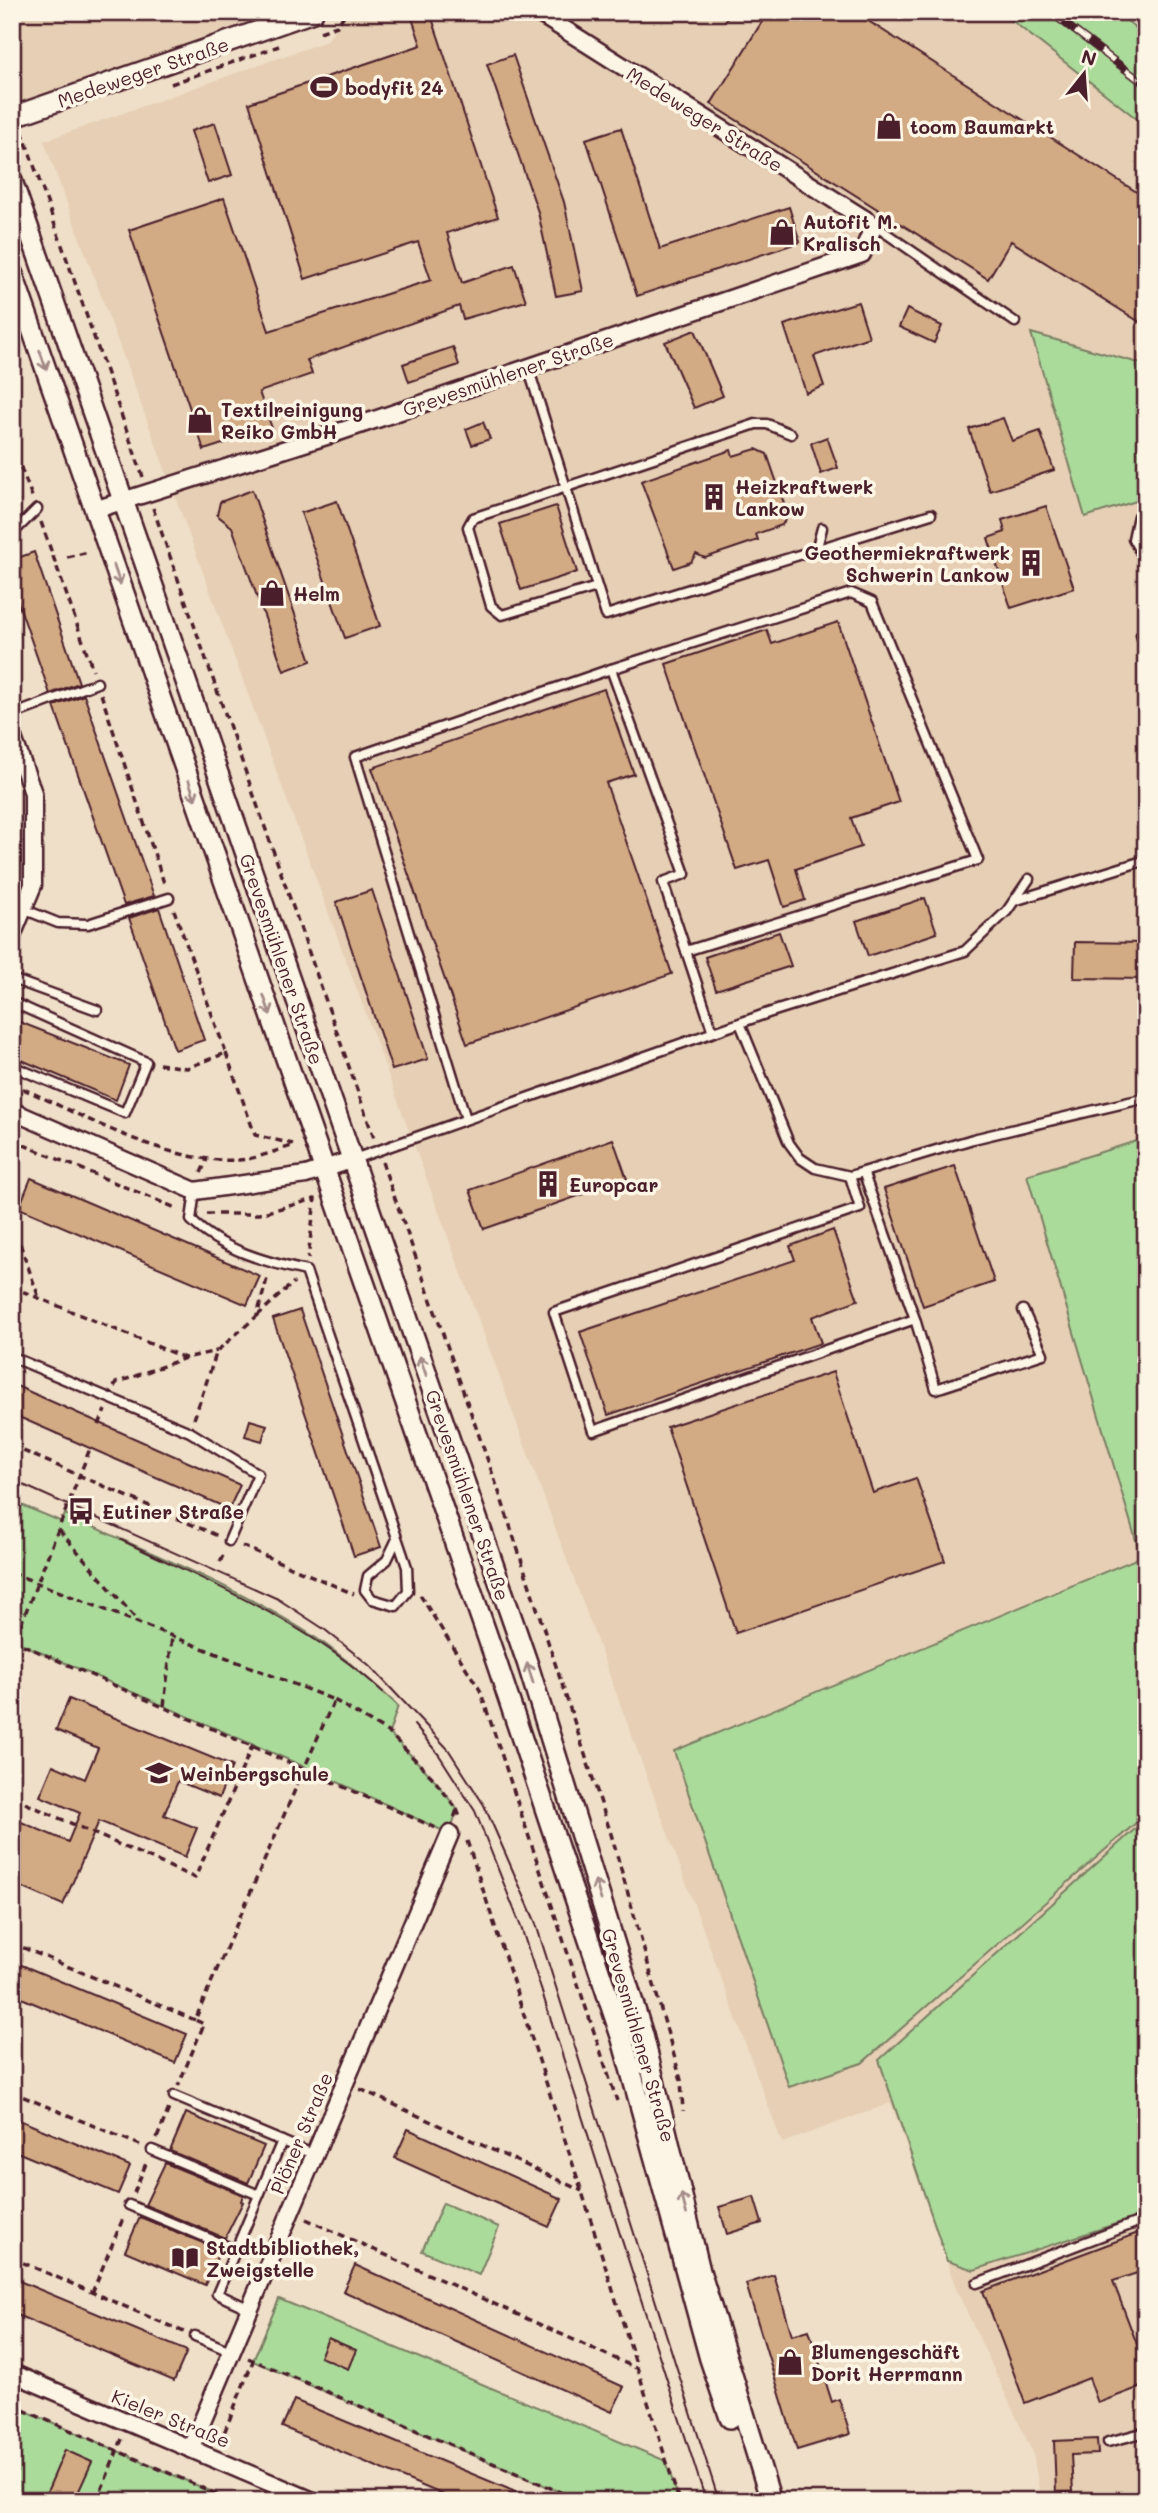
<svg xmlns="http://www.w3.org/2000/svg" width="1158" height="2513" font-family="Mali,sans-serif">
	<rect width="100%" height="100%" fill="#efdfc8"/>
	<filter id="ink" filterUnits="userSpaceOnUse"><feTurbulence type="fractalNoise" baseFrequency=".0143" numOctaves="2"/><feDisplacementMap in="SourceGraphic" scale="14" xChannelSelector="R" yChannelSelector="G"/><feConvolveMatrix kernelMatrix="1 2 1 2 8 2 1 2 1" color-interpolation-filters="sRGB"/></filter>
	<g filter="url(#ink)">
		<g fill="#e6cfb4">
			<path d="M12 12H313L12 111Z"/>
			<path d="M346 12H1001L1146 126V2501H1041L1033 2453 957 2291 891 2103 782 2143 44 141 327 41Z"/>
		</g>
		<g fill="#abdb9b" stroke="#7a7d63" stroke-width="2">
			<path d="M1001 12H1116L1146 36V126Z"/>
			<path d="M1031 333 1146 365V498L1085 517Z"/>
			<path d="M1146 1138V1814L862 2063 789 2087 674 1751 1141 1557 1027 1175Z"/>
			<path d="M12 1501 62 1522 65 1514C147 1552 241 1588 316 1638 345 1657 372 1682 398 1706L389 1733 432 1777 457 1809 450 1834 305 1767 12 1640Z"/>
			<path d="M1146 1819V2214L974 2270 947 2261 879 2060Z"/>
			<path d="M443 2203 499 2227 479 2275 422 2251Z"/>
			<path d="M279 2299 666 2461 679 2501H581L253 2361Z"/>
			<path d="M12 2405 233 2501H12Z"/>
		</g>
		<g fill="#d2ab84" stroke="#4a1f2b" stroke-width="2">
			<path d="M410 12H430L498 217 447 233 462 283 514 265 526 301 463 319 459 306 307 360 312 374 259 392 272 428 204 450 129 230 224 198 269 331 431 280 418 242 305 279 249 103 421 45Z"/>
			<path d="M768 12H854L1146 198V326L1011 241 988 279 711 104Z"/>
			<path d="M513 55 564 202 583 291 556 296 538 212 487 64Z"/>
			<path d="M215 123 232 175 208 183 191 131Z"/>
			<path d="M621 128 660 249 789 207 800 242 637 296 586 139Z"/>
			<path d="M858 302 869 337 814 356 824 386 806 393 784 325Z"/>
			<path d="M907 309 942 326 934 343 899 327Z"/>
			<path d="M695 330 723 396 694 408 665 342Z"/>
			<path d="M453 347 459 365 409 382 403 364Z"/>
			<path d="M1003 418 1012 441 1040 431 1054 470 990 491 969 429Z"/>
			<path d="M483 422 490 439 472 445 466 429Z"/>
			<path d="M827 437 838 468 821 474 811 443Z"/>
			<path d="M756 449 767 454 788 515 782 525 756 534 758 540 705 558 696 554 691 562 674 568 641 481 731 450 733 456Z"/>
			<path d="M252 490 311 661 284 671 232 527 217 515 220 502Z"/>
			<path d="M337 501 380 626 345 638 301 513Z"/>
			<path d="M556 506 577 572 521 590 500 524Z"/>
			<path d="M1046 506 1074 588 1011 608 988 538 1005 532 1002 520Z"/>
			<path d="M34 552 79 683 50 694 12 585V560Z"/>
			<path d="M838 622 899 802 851 818 861 847 796 869 805 900 784 907 769 860 737 870 666 664 767 630 772 644Z"/>
			<path d="M604 689 634 774 606 783 672 974 467 1044 372 768Z"/>
			<path d="M84 695 154 896 124 905 54 706Z"/>
			<path d="M372 890 428 1059 392 1070 336 902Z"/>
			<path d="M925 898 937 933 868 956 856 921Z"/>
			<path d="M159 908 204 1040 175 1050 129 918Z"/>
			<path d="M779 932 791 966 716 990 705 957Z"/>
			<path d="M1075 942 1146 943V979L1074 978Z"/>
			<path d="M12 1019 129 1065 116 1100 12 1056Z"/>
			<path d="M613 1139 627 1179 484 1229 470 1190Z"/>
			<path d="M955 1166 994 1282 923 1306 884 1189Z"/>
			<path d="M31 1178 260 1276 247 1305 19 1208Z"/>
			<path d="M833 1230 858 1300 812 1317 821 1343 608 1415 580 1332 795 1260 790 1246Z"/>
			<path d="M300 1310 381 1547 354 1556 273 1319Z"/>
			<path d="M833 1372 873 1493 916 1478 945 1561 736 1633 667 1427Z"/>
			<path d="M12 1384 240 1485 229 1509 12 1414Z"/>
			<path d="M250 1420 267 1425 262 1441 245 1436Z"/>
			<path d="M69 1699 232 1766 219 1798 178 1781 164 1815 197 1828 185 1857 99 1821 63 1905 12 1883V1818L68 1842 80 1813 40 1796 53 1765 85 1779 98 1748 56 1730Z"/>
			<path d="M12 1961 187 2034 175 2063 12 1994Z"/>
			<path d="M186 2113 264 2146 248 2183 170 2151Z"/>
			<path d="M12 2117 130 2166 118 2194 12 2150Z"/>
			<path d="M408 2129 562 2199 549 2227 395 2158Z"/>
			<path d="M165 2163 243 2195 241 2201 243 2202 225 2238 145 2205Z"/>
			<path d="M754 2197 762 2223 727 2234 719 2207Z"/>
			<path d="M140 2217 220 2250 205 2285 125 2251Z"/>
			<path d="M1146 2230V2270L1113 2281 1146 2368V2385L1098 2403 1089 2378 1025 2403 983 2291Z"/>
			<path d="M355 2265 624 2387 612 2412 343 2291Z"/>
			<path d="M774 2275 792 2335 809 2330 832 2402 839 2399 850 2434 797 2450 746 2284Z"/>
			<path d="M12 2278 187 2351 174 2381 12 2313Z"/>
			<path d="M328 2338 356 2350 348 2369 320 2357Z"/>
			<path d="M294 2400 535 2500V2501H458L282 2427Z"/>
			<path d="M1097 2439 1098 2454 1071 2455 1073 2492 1056 2493 1054 2441Z"/>
			<path d="M65 2450 92 2462 77 2495 75 2501H43Z"/>
		</g>
		<g fill="none" stroke-linecap="round" stroke-linejoin="round">
			<defs>
				<g id="service">
					<path d="M874 225 1015 322"/>
					<path d="M528 367 606 615 931 514"/>
					<path d="M1146 511 1138 516 1133 539 1146 562"/>
					<path d="M12 534 37 509"/>
					<path d="M816 551 822 528"/>
					<path d="M597 587 502 615 491 606 468 527 473 518 756 424H767L791 434"/>
					<path d="M1146 630 1141 635 1146 650"/>
					<path d="M611 669 685 874 663 882 713 1032"/>
					<path d="M12 715 97 683"/>
					<path d="M1014 901 1146 860"/>
					<path d="M23 909 58 923 88 924 169 898"/>
					<path d="M12 979 97 1010"/>
					<path d="M12 1002 146 1062 125 1113 12 1066"/>
					<path d="M740 1023 789 1143 800 1158 815 1168 850 1176 973 1139 1146 1098"/>
					<path d="M466 1119 355 757 611 669 851 593 872 602 978 860 686 951"/>
					<path d="M354 1159 768 1013 965 951 1007 911 1029 879"/>
					<path d="M864 1174 915 1319 936 1389 1043 1354 1023 1310"/>
					<path d="M850 1176 860 1208 554 1312 593 1431 915 1319"/>
					<path d="M195 1191 191 1220C221 1250 266 1262 306 1271L407 1567 408 1591 396 1606 372 1599 365 1590 368 1576 387 1560 397 1539"/>
					<path d="M12 1357 190 1432 258 1474 229 1541"/>
					<path d="M174 2096 315 2155"/>
					<path d="M152 2150 259 2195"/>
					<path d="M129 2205 236 2250"/>
					<path d="M977 2283 1146 2219"/>
					<path d="M250 2309 217 2294 282 2141"/>
					<path d="M1143 2313H1146"/>
					<path d="M195 2336 232 2352"/>
					<path d="M1108 2442 1146 2432"/>
				</g>
				<g id="minor">
					<path d="M94 510 336 433 862 254 874 225 537 12"/>
					<path d="M12 735 33 793V885L12 936"/>
					<path d="M12 1111 195 1191 306 1175 351 1160"/>
					<path d="M12 2373 313 2501"/>
					<path d="M191 2448 450 1834"/>
				</g>
				<g id="tertiary">
					<path d="M12 117 313 12"/>
					<path d="M12 181 527 1662 643 2035 700 2271 771 2501"/>
					<path d="M12 272 497 1664 622 2039 710 2359 730 2418"/>
				</g>
			</defs>
			<use href="#service" stroke="#4a1f2b" stroke-width="13"/>
			<use href="#minor" stroke="#4a1f2b" stroke-width="21"/>
			<use href="#tertiary" stroke="#4a1f2b" stroke-width="24"/>
			<g stroke="#4a1f2b" stroke-width="3.5" stroke-dasharray="7 5" stroke-linecap="butt">
				<path d="M715 12 727 20"/>
				<path d="M320 32 337 26 346 12"/>
				<path d="M171 84 279 46"/>
				<path d="M22 131 143 477"/>
				<path d="M12 445 33 499"/>
				<path d="M12 499 23 504"/>
				<path d="M153 508 374 1138"/>
				<path d="M41 522 93 670"/>
				<path d="M67 557 89 552"/>
				<path d="M101 694 165 886"/>
				<path d="M226 1053 255 1135 293 1144"/>
				<path d="M159 1064 187 1068 226 1053 174 910"/>
				<path d="M12 1084C78 1112 165 1165 239 1160 257 1159 277 1150 295 1145"/>
				<path d="M12 1140 178 1209"/>
				<path d="M382 1162 499 1492 611 1834 681 2080 683 2111"/>
				<path d="M201 1173 207 1159"/>
				<path d="M206 1214H259L315 1199 308 1259"/>
				<path d="M12 1221 39 1298"/>
				<path d="M12 1287 185 1358"/>
				<path d="M257 1316 294 1282"/>
				<path d="M114 1387 116 1383 185 1358 217 1351"/>
				<path d="M194 1419 217 1351 257 1316 268 1275"/>
				<path d="M99 1425 105 1410"/>
				<path d="M12 1446 218 1536"/>
				<path d="M59 1530 138 1621"/>
				<path d="M242 1546 354 1594"/>
				<path d="M220 1562 224 1553"/>
				<path d="M12 1573 334 1700 195 2020 204 2024 178 2086"/>
				<path d="M420 1595 480 1690 617 2101"/>
				<path d="M12 1640 436 1828"/>
				<path d="M12 1647 91 1446"/>
				<path d="M334 1700 389 1733 432 1777 457 1809 454 1819"/>
				<path d="M164 1706 172 1637"/>
				<path d="M25 1803 195 1878 253 1744"/>
				<path d="M457 1809 461 1820"/>
				<path d="M467 1841 582 2192 679 2501"/>
				<path d="M12 1943 195 2020"/>
				<path d="M1137 1999 1146 2009"/>
				<path d="M360 2089 582 2191"/>
				<path d="M12 2092 140 2145"/>
				<path d="M157 2138 170 2106"/>
				<path d="M134 2193 147 2161"/>
				<path d="M306 2219 636 2368"/>
				<path d="M12 2258 184 2332"/>
				<path d="M92 2293 124 2216"/>
				<path d="M248 2358 581 2501"/>
				<path d="M12 2405 233 2501"/>
				<path d="M220 2443 253 2361"/>
				<path d="M97 2501 122 2439"/>
			</g>
			<use href="#service" stroke="#fcf5e5" stroke-width="8"/>
			<use href="#minor" stroke="#fcf5e5" stroke-width="16"/>
			<use href="#tertiary" stroke="#fcf5e5" stroke-width="19"/>
			<g stroke="#4a1f2b" stroke-width="2">
				<path d="M12 1480 278 1599 324 1629 369 1665 448 1749 484 1805 535 1921 719 2501"/>
				<path d="M121 1540C213 1584 307 1622 383 1692"/>
				<path d="M414 1725 439 1755 475 1811 521 1927 706 2501"/>
			</g>
			<defs>
				<path id="rail" d="M1050 12 1146 85"/>
			</defs>
			<use href="#rail" stroke="#4a1f2b" stroke-width="8"/>
			<use href="#rail" stroke="#fcf5e5" stroke-width="5" stroke-dasharray="16" stroke-linecap="butt"/>
		</g>
		<defs><path id="oneway-shaft" d="M-6 0H5M1.5-3L5.5 0L1.5 3" fill="none" stroke-width="1.6" stroke-linecap="round" stroke-linejoin="round" transform="scale(1.75)"/></defs>
		<g stroke="#a38a88">
			<use href="#oneway-shaft" transform="translate(43 360) rotate(71)"/>
			<use href="#oneway-shaft" transform="translate(117 575) rotate(71)"/>
			<use href="#oneway-shaft" transform="translate(192 790) rotate(71)"/>
			<use href="#oneway-shaft" transform="translate(267 1005) rotate(71)"/>
			<use href="#oneway-shaft" transform="translate(423 1366) rotate(-109)"/>
			<use href="#oneway-shaft" transform="translate(530 1673) rotate(-107)"/>
			<use href="#oneway-shaft" transform="translate(598 1890) rotate(-107)"/>
			<use href="#oneway-shaft" transform="translate(684 2204) rotate(-104)"/>
		</g>
	</g>
	<defs>
		<symbol id="stadium-bare" viewBox="-9 -9 18 18"><path d="M0-5a6.5 5 0 1 0 0 10a6.5 5 0 1 0 0-10ZM-3.5-1.8h7v3.6h-7Z" fill="#4a1f2b" stroke="#fcf5e5" stroke-width="2.5" paint-order="stroke"/></symbol>
		<symbol id="shop-bare" viewBox="-9 -9 18 18"><path d="M-5-2.5h2.3a2.7 3.5 0 0 1 5.4 0H5L5.5 6h-11ZM-1.5-2.5h3a1.5 2.3 0 0 0-3 0Z" fill="#4a1f2b" stroke="#fcf5e5" stroke-width="2.5" paint-order="stroke"/></symbol>
		<symbol id="building-bare" viewBox="-9 -9 18 18"><path d="M-4-6H4V6H1V3H-1V6H-4ZM-2.5-4.3h1.7v1.8h-1.7ZM.8-4.3h1.7v1.8H.8ZM-2.5-1h1.7V.8h-1.7ZM.8-1h1.7V.8H.8Z" fill="#4a1f2b" stroke="#fcf5e5" stroke-width="2.5" paint-order="stroke"/></symbol>
		<symbol id="bus-bare" viewBox="-9 -9 18 18"><path d="M-5-6H5V4H4V6H2V4H-2V6H-4V4H-5ZM-3.5-4V0h7V-4ZM-3.5 1.2v1.5H-2V1.2ZM2 1.2v1.5H3.5V1.2Z" fill="#4a1f2b" stroke="#fcf5e5" stroke-width="2.5" paint-order="stroke"/></symbol>
		<symbol id="school-bare" viewBox="-9 -9 18 18"><path d="M0-5L7-2L0 1L-7-2ZM-4 1L0 2.5L4 1V4Q0 6-4 4Z" fill="#4a1f2b" stroke="#fcf5e5" stroke-width="2.5" paint-order="stroke"/></symbol>
		<symbol id="library-bare" viewBox="-9 -9 18 18"><path d="M-6-4Q-3-5.5-.7-3.5V5Q-3 3-6 4ZM6-4Q3-5.5 .7-3.5V5Q3 3 6 4Z" fill="#4a1f2b" stroke="#fcf5e5" stroke-width="2.5" paint-order="stroke"/></symbol>
	</defs>
	<g fill-rule="evenodd">
		<use href="#stadium-bare" x="305" y="68" width="38" height="38"/>
		<use href="#shop-bare" x="870" y="107" width="38" height="38"/>
		<use href="#shop-bare" x="763" y="213" width="38" height="38"/>
		<use href="#shop-bare" x="181" y="401" width="38" height="38"/>
		<use href="#building-bare" x="695" y="478" width="38" height="38"/>
		<use href="#building-bare" x="1012" y="544" width="38" height="38"/>
		<use href="#shop-bare" x="253" y="574" width="38" height="38"/>
		<use href="#building-bare" x="529" y="1165" width="38" height="38"/>
		<use href="#bus-bare" x="62" y="1492" width="38" height="38"/>
		<use href="#school-bare" x="140" y="1754" width="38" height="38"/>
		<use href="#library-bare" x="166" y="2239" width="38" height="38"/>
		<use href="#shop-bare" x="771" y="2343" width="38" height="38"/>
	</g>
	<g text-anchor="middle" dominant-baseline="central" stroke-width="7" stroke-linejoin="round" paint-order="stroke">
		<g font-size="19" fill="#4a1f2b" stroke="#fcf5e5">
			<text transform="translate(143 72) rotate(-19)">Medeweger Straße</text>
			<text transform="translate(705 119) rotate(32)">Medeweger Straße</text>
			<text transform="translate(508 374) rotate(-19)">Grevesmühlener Straße</text>
			<text transform="translate(282 959) rotate(71)">Grevesmühlener Straße</text>
			<text transform="translate(468 1495) rotate(71)">Grevesmühlener Straße</text>
			<text transform="translate(639 2035) rotate(74)">Grevesmühlener Straße</text>
			<text transform="translate(301 2133) rotate(-67)">Plöner Straße</text>
			<text transform="translate(171 2418) rotate(22)">Kieler Straße</text>
		</g>
		<g font-size="19" font-weight="bold" fill="#4a1f2b" stroke="#fcf5e5" text-anchor="start">
			<text x="345" y="87">bodyfit 24</text>
			<text x="910" y="126">toom Baumarkt</text>
			<text x="803" y="221">Autofit M.<tspan x="803" dy="22">Kralisch</tspan></text>
			<text x="221" y="409">Textilreinigung<tspan x="221" dy="22">Reiko GmbH</tspan></text>
			<text x="735" y="486">Heizkraftwerk<tspan x="735" dy="22">Lankow</tspan></text>
			<text x="1010" y="552" text-anchor="end">Geothermiekraftwerk<tspan x="1010" dy="22">Schwerin Lankow</tspan></text>
			<text x="293" y="593">Helm</text>
			<text x="569" y="1184">Europcar</text>
			<text x="102" y="1511">Eutiner Straße</text>
			<text x="180" y="1773">Weinbergschule</text>
			<text x="206" y="2247">Stadtbibliothek,<tspan x="206" dy="22">Zweigstelle</tspan></text>
			<text x="811" y="2351">Blumengeschäft<tspan x="811" dy="22">Dorit Herrmann</tspan></text>
		</g>
	</g>
	<rect width="1158" height="2513" fill="none" stroke="#fcf5e5" stroke-width="42"/>
	<rect x="21" y="21" width="1116" height="2471" fill="none" stroke="#4a1f2b" stroke-width="2.5" filter="url(#ink)"/>
	<g transform="translate(1084 74) rotate(17)" stroke="#fcf5e5" stroke-width="5" paint-order="stroke">
	<path d="M0-5L12 26L0 18L-12 26Z" fill="#4a1f2b"/>
	<text y="-10" font-size="19" font-weight="bold" text-anchor="middle" fill="#4a1f2b">N</text>
	</g>
</svg>
